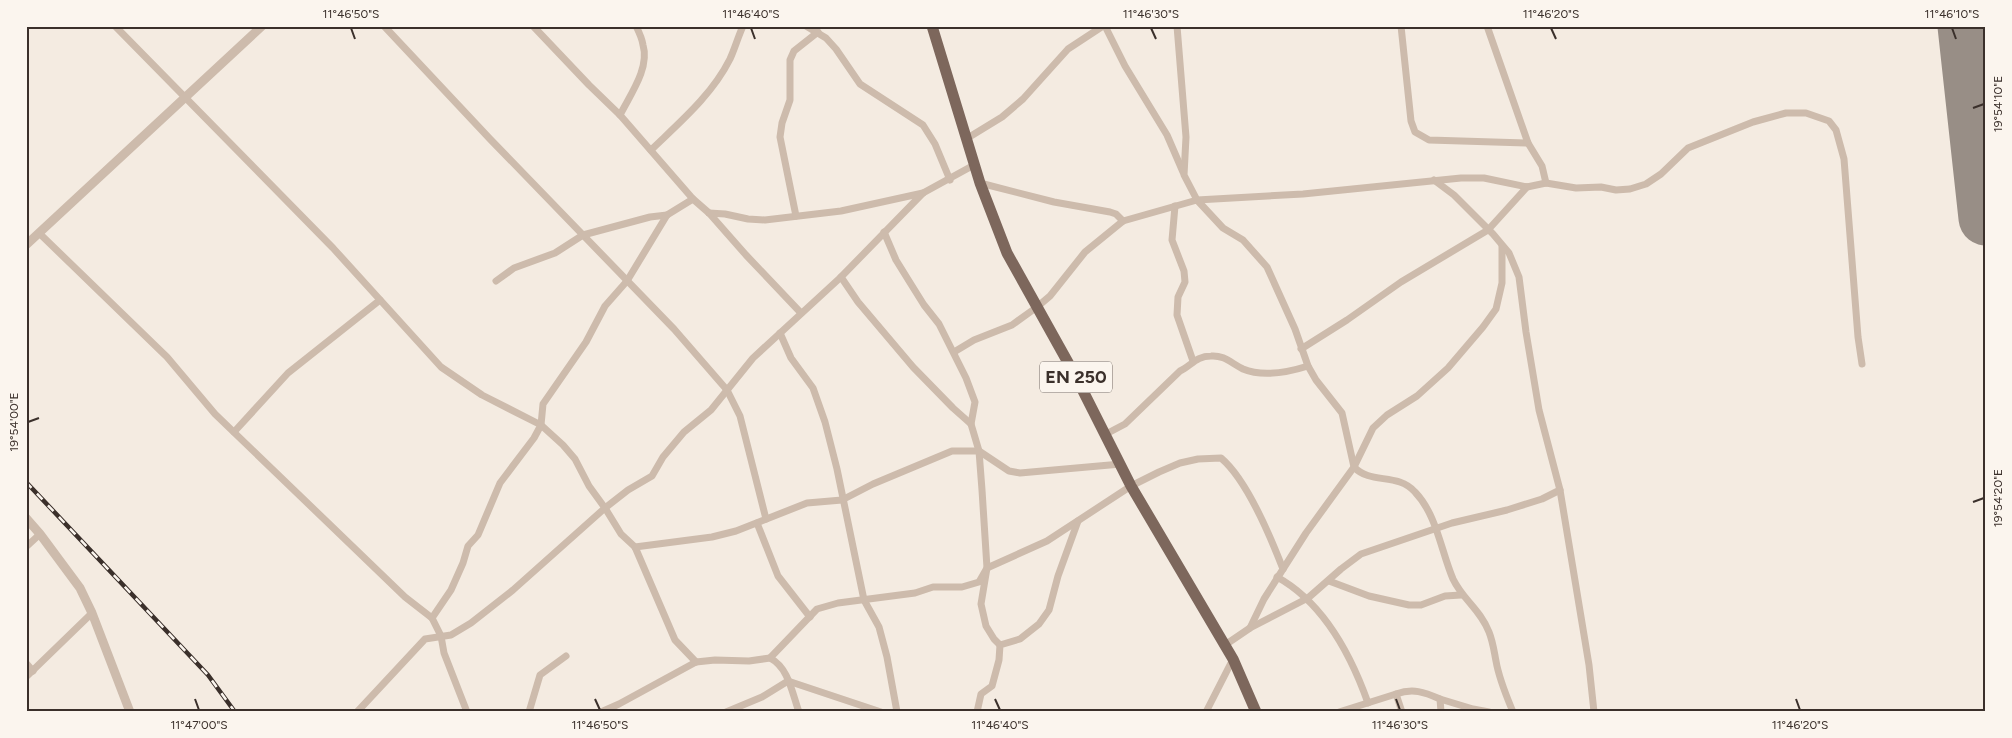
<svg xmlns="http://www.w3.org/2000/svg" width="2012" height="738" font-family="Figtree,sans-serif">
	<rect width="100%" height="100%" fill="#f4ebe1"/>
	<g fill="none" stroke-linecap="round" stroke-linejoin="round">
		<path stroke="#988e86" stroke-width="55" d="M1965 26 1986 218"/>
		<g stroke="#cdbbac" stroke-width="7">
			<path d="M115 26 333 248 441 367 482 395 541 425 563 445 575 459 589 486 605 508 621 534 635 547 675 640 696 662"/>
			<path d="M384 26 490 139 674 329 727 390 740 416 766 519"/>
			<path d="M533 26 589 85 620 115 693 199 709 213 746 255 801 313"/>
			<path d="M806 26 826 38 836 49 860 84 923 125 935 144 950 180"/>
			<path d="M1105 26 1125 66 1167 135 1183 172"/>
			<path d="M1177 26 1186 137 1184 175 1197 200 1303 194 1461 178H1484L1527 187 1546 183 1576 188 1601 187 1616 190 1630 189 1646 184 1661 174 1688 148 1753 122 1786 113H1806L1829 121 1836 130 1844 159 1858 337 1862 364"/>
			<path d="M1401 26 1411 121 1415 132 1429 140 1528 143"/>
			<path d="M1487 26 1528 143 1542 166 1546 183"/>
			<path d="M620 115C630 95 650 68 643 45 642 38 639 32 636 26"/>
			<path d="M966 139 1002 117 1023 99 1068 49 1103 26"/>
			<path d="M651 150C680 122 712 95 730 59 735 48 738 37 743 26"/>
			<path d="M1434 180 1454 195 1493 234 1509 253 1519 277 1526 332 1539 410 1560 490 1589 665 1594 712"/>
			<path d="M980 183 1054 202 1110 212 1116 214 1123 221"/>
			<path d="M1175 206 1172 240 1184 271 1185 282 1178 297 1177 315 1193 361"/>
			<path d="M709 213 725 214 748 219 765 220 841 211 923 193"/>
			<path d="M796 216 780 137 782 123 790 100V60L794 51 818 32"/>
			<path d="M884 232 896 260 909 281 924 305 939 324 966 378 975 402 971 424"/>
			<path d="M39 233 167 357 215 414 405 597 432 618 441 636 444 653 467 712"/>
			<path d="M841 277 858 302 913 367 953 408 971 424 979 451 982 490 987 568 981 604 986 626 994 639 1000 645"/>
			<path d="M496 281 514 268 555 253 583 235 650 217 667 215"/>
			<path d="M780 333 791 358 813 388 825 422 837 469 864 600 879 627 887 657 897 712"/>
			<path d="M1301 349 1347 320 1401 282 1488 230 1527 187"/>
			<path d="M954 352 974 340 1012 325 1037 307 1050 296 1085 252 1123 221 1197 200 1223 228 1243 240 1267 267 1295 329 1308 366 1316 380 1342 413 1354 467C1371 485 1397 472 1415 492 1437 515 1441 551 1453 579 1463 600 1480 609 1489 632 1493 642 1494 651 1496 661 1499 679 1506 695 1513 712"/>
			<path d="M234 432 288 373 380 300"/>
			<path d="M1106 434 1125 424 1180 371C1191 366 1196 356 1211 356 1224 355 1231 363 1243 369 1262 377 1289 372 1308 366"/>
			<path d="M757 523 778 576 810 617"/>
			<path d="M26 547 40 534"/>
			<path d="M635 547 712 537 736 531 807 503 842 500 873 484 952 451H979L1009 471 1020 473 1121 464"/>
			<path d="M1277 577C1324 603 1351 655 1368 703"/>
			<path d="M1329 581 1369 596 1409 605H1421L1445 596 1461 595"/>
			<path d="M432 618 451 590 463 563 468 546 478 535 500 483 534 438 541 425 543 404 586 342 605 306 627 281 667 215 693 199"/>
			<path d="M1250 628 1264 599 1306 533 1354 467 1373 428 1387 415 1417 396 1448 368 1483 327 1496 309 1502 283V246"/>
			<path d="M1225 645 1250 628 1308 598 1341 569 1361 554 1452 523 1507 510 1542 499 1560 490"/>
			<path d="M770 658C789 668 792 693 799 712"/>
			<path d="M26 663 33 671"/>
			<path d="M26 677 92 613"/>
			<path d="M1396 694C1413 688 1424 692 1440 699L1441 712"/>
			<path d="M1440 699 1473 709 1489 712"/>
			<path d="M357 712 425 639 451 635 471 623 513 590 605 508 628 490 652 476 663 457 684 432 711 410 753 358 841 277 923 193 974 165"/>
			<path d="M529 712 540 675 566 656"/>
			<path d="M601 712 619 704 696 662 715 660 749 661 770 658 817 609 838 603 915 593 933 587H962L979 582 987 568 1047 541 1131 486 1159 472 1180 463 1198 459 1221 458C1246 479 1271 538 1283 569"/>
			<path d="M726 712 762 697 788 681 881 712"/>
			<path d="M977 712 981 694 992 686 999 660 1000 645 1020 639 1039 624 1049 610 1058 576 1078 521"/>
			<path d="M1206 712 1233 659"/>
			<path d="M1339 712 1396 694 1402 712"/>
		</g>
		<g stroke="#cdbbac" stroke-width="9">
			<path d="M26 245 262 26"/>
			<path d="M26 518 40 534 80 588 92 613 130 712"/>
		</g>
		<path stroke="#7d675c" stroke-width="11" d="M932 26 980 183 1007 253 1075 375 1131 486 1233 659 1256 712"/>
		<defs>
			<path id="rail" d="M26 482 208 675 235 712"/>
		</defs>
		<use href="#rail" stroke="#3b302b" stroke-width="4.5"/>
		<use href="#rail" stroke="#fbf5ee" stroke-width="2.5" stroke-dasharray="8" stroke-linecap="butt"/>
	</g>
	<path fill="none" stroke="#3b302b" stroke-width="2" d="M351 28 355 39M751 28 755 39M1151 28 1156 39M1551 28 1556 39M1952 28 1956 39M1973 108 1984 104M28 422 39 418M1973 502 1984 498M195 699 199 710M595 699 600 710M995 699 1000 710M1396 699 1400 710M1796 699 1800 710"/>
	<g text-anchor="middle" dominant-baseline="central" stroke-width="4" stroke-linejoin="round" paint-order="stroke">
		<rect fill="#fbf5ee" stroke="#756b66" stroke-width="1" x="1040" y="361.5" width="72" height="31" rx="4"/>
		<g font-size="18" font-weight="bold" fill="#3b302b">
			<text x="1076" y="377">EN 250</text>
		</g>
	</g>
	<rect width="2012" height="738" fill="none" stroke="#fbf5ee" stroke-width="55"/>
	<rect x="28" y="28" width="1956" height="682" fill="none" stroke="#3b302b" stroke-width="2"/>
	<g font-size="12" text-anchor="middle" fill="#3b302b">
		<text x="351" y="18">11°46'50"S</text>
		<text x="751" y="18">11°46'40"S</text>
		<text x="1151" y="18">11°46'30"S</text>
		<text x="1551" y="18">11°46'20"S</text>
		<text x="1952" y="18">11°46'10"S</text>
		<text transform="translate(1998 104) rotate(-90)" y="4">19°54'10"E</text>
		<text transform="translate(14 422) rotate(-90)" y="4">19°54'00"E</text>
		<text transform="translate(1998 498) rotate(-90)" y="4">19°54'20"E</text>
		<text x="199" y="729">11°47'00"S</text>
		<text x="600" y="729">11°46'50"S</text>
		<text x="1000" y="729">11°46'40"S</text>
		<text x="1400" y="729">11°46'30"S</text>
		<text x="1800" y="729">11°46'20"S</text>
	</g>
</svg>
